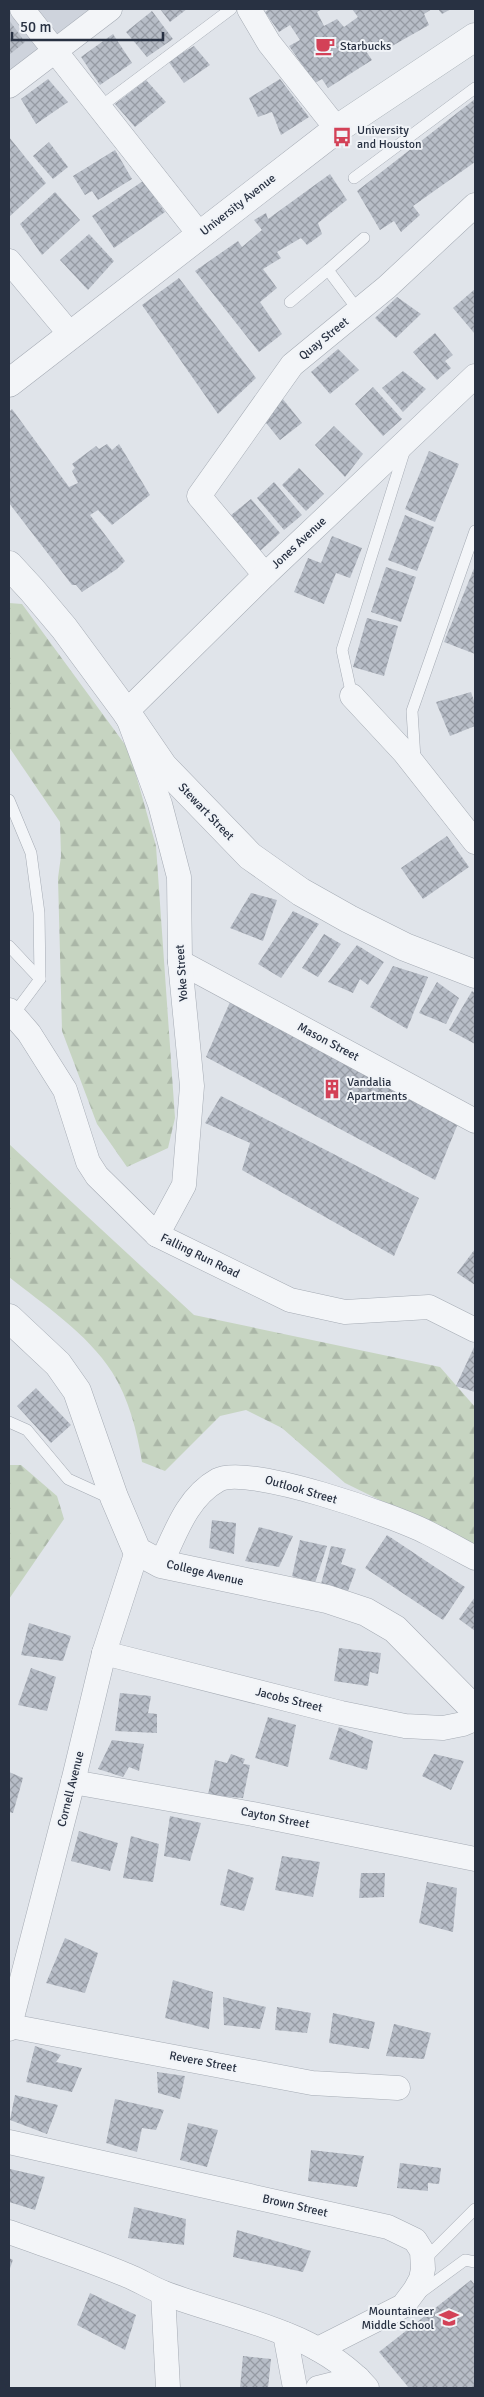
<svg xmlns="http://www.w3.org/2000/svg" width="484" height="2397" font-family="Signika,sans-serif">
	<defs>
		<pattern id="forest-firs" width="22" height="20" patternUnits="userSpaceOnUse" patternTransform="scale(1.25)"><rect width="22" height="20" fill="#c6d4c1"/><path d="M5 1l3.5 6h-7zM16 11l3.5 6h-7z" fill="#aab6a7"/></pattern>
		<pattern id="building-cross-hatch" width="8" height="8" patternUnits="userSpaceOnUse" patternTransform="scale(1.25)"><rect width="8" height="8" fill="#b7bdc7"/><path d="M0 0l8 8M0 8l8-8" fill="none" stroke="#959aa3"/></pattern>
	</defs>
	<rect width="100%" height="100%" fill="#e0e4ea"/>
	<path fill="#ced3dc" d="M9 9H95L9 81Z"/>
	<g fill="url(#forest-firs)">
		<path d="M9 603 22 604 129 750 156 846 175 1118 168 1148 127 1167 97 1124 62 1031 58 878 61 856 60 822 9 747Z"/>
		<path d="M9 1144 194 1315 440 1367 475 1407V1547L345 1483 282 1428 246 1410 220 1416 165 1471 142 1462C137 1431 129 1399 112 1372 87 1333 44 1305 9 1277Z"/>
		<path d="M9 1465H21L57 1496 64 1519 9 1599Z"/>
	</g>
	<g fill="url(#building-cross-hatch)">
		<path d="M160 9H187L170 22Z"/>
		<path d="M269 9H322L317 12 324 26 337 19 344 27 358 17 352 9H432L424 14 429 25 385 50 380 42 366 51 372 60 328 88 322 79 315 83 289 46 300 40 290 25 279 32 265 12Z"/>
		<path d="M438 9H451L442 14Z"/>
		<path d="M152 11 173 39 147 57 126 32Z"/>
		<path d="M9 20 25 42 9 55Z"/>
		<path d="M113 34 132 63 100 85 81 57Z"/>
		<path d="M194 46 210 65 184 83 168 61Z"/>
		<path d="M48 79 68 102 36 124 21 99Z"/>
		<path d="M280 79 309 117 281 135 272 112 258 117 249 98Z"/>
		<path d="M146 80 166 102 135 127 115 104Z"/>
		<path d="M475 99V162L413 206 420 215 401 232 394 221 380 230 357 191Z"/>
		<path d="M9 137 46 183 9 217Z"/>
		<path d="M49 142 68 167 53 179 33 156Z"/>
		<path d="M115 150 132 179 98 200 92 191 85 195 73 176Z"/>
		<path d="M330 174 347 200 318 223 322 234 307 245 301 238 277 252 281 258 263 269 277 288 260 302 282 334 259 352 195 271 238 241 242 247 262 230 254 220 266 213 268 219Z"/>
		<path d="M143 181 165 212 114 248 92 216Z"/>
		<path d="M55 192 80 220 42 255 20 224Z"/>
		<path d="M89 234 114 261 88 290 60 260Z"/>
		<path d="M179 278 256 378 218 414 142 305Z"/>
		<path d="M475 289V334L453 308Z"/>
		<path d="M397 297 421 314 396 338 375 318Z"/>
		<path d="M435 333 453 355 445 361 451 368 437 380 413 352Z"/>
		<path d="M338 349 359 370 330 394 311 372Z"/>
		<path d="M403 371 426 389 403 412 382 388Z"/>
		<path d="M373 387 402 419 383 436 355 404Z"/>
		<path d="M282 398 302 423 280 440 262 418Z"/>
		<path d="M12 409 69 487 78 483 72 471 75 468 72 464 96 446 99 449 107 444 112 450 119 444 150 495 112 525 98 510 90 515 125 561 117 569 82 592 76 585H72L9 503V412Z"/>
		<path d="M334 426 363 454 345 477 315 445Z"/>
		<path d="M429 451 459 464 435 522 405 509Z"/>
		<path d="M299 468 324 494 306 511 282 485Z"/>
		<path d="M274 482 302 515 284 530 257 498Z"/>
		<path d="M251 499 280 533 260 551 230 516Z"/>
		<path d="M405 515 434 527 417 571 388 560Z"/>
		<path d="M332 536 362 548 350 578 336 573 324 604 294 592 308 558 321 563Z"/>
		<path d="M475 566V654L444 642Z"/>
		<path d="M386 567 416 577 401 622 371 612Z"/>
		<path d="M367 618 398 626 384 676 353 667Z"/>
		<path d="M471 692 475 704V726L450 736 436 702Z"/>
		<path d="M447 836 469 867 423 899 401 868Z"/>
		<path d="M251 893 277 900 263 941 230 928Z"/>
		<path d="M293 911 319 924 281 978 258 964Z"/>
		<path d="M324 934 341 944 318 977 302 968Z"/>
		<path d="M357 945 384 962 368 985 360 979 353 993 328 982Z"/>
		<path d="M393 966 428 977 407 1029 370 1007Z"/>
		<path d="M437 982 459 998 446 1024 419 1013Z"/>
		<path d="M472 991 475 993V1044L449 1030Z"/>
		<path d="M230 1002 459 1121 435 1180 206 1057Z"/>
		<path d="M221 1096 419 1198 394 1256 242 1170 250 1143 205 1123Z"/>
		<path d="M475 1249V1285L457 1273Z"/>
		<path d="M475 1345V1392L456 1386Z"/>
		<path d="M36 1388 71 1425 51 1443 17 1406Z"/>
		<path d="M212 1520 236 1523 234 1554 209 1548Z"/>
		<path d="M259 1527 293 1536 279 1567 245 1561Z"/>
		<path d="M387 1535 465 1587 443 1620 365 1568Z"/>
		<path d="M300 1540 327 1546 315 1583 292 1576Z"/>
		<path d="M331 1546 346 1549 341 1564 356 1569 348 1591 321 1584Z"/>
		<path d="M475 1597V1631L459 1619Z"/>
		<path d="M29 1623 71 1636 63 1661 21 1655Z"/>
		<path d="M339 1648 381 1653 378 1674 370 1672 368 1686 334 1681Z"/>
		<path d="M31 1668 56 1677 47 1711 18 1705Z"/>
		<path d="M120 1693 151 1696 148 1713 157 1714V1733L115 1731Z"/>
		<path d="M268 1717 296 1725 288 1767 255 1758Z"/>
		<path d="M339 1727 373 1741 367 1770 329 1759Z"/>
		<path d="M112 1740 144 1744 139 1771 129 1767 123 1777 98 1769Z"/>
		<path d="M231 1754 245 1759 243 1764 250 1765 243 1798 208 1795 215 1760 227 1763Z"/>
		<path d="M434 1754 464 1761 451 1790 422 1776Z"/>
		<path d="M9 1772 23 1778 13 1813 9 1812Z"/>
		<path d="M170 1816 201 1823 190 1861 164 1856Z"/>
		<path d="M79 1831 118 1843 110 1871 71 1861Z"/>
		<path d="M131 1836 159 1844 153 1882 123 1878Z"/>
		<path d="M282 1856 320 1862 313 1897 275 1890Z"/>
		<path d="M228 1869 254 1878 244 1911 220 1905Z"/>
		<path d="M361 1873H385L384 1897 359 1898Z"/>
		<path d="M427 1882 457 1888 453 1932 419 1923Z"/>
		<path d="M65 1938 98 1953 85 1993 46 1983Z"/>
		<path d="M173 1980 213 1992 209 2029 165 2018Z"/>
		<path d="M223 1997 266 2007 260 2029 224 2025Z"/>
		<path d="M277 2007 311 2013 307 2033 275 2030Z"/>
		<path d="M333 2013 375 2022 369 2049 329 2043Z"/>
		<path d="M394 2024 431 2033 424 2059 386 2056Z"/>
		<path d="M35 2046 61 2055 56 2062 82 2068 72 2092 26 2082Z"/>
		<path d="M157 2072 185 2076 180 2099 158 2093Z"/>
		<path d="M15 2095 58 2105 47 2134 10 2120Z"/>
		<path d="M115 2099 164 2110 156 2130 142 2128 137 2152 106 2143Z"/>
		<path d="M188 2123 218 2130 207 2167 180 2160Z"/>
		<path d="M311 2150 364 2156 357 2187 308 2181Z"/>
		<path d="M400 2163 441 2168 439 2184 428 2183V2191L397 2188Z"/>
		<path d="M10 2169 45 2177 35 2210 9 2202Z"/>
		<path d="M134 2207 186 2219 184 2245 128 2238Z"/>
		<path d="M237 2230 311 2251 303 2272 233 2257Z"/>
		<path d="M9 2258 13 2260 9 2271Z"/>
		<path d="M471 2280 475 2285V2388H409L379 2352Z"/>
		<path d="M90 2293 136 2315 125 2350 77 2325Z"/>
		<path d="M243 2356 271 2359 268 2388H240Z"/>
	</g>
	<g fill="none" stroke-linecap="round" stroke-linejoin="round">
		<defs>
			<g id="service">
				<path d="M100 107 231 9"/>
				<path d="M354 178 475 88"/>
				<path d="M290 302 328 270"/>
				<path d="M358 310 328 270 364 238"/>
				<path d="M352 696 342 650 405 449"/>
				<path d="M415 759 412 711 475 531"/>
				<path d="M9 800 31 853 39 913 40 979 13 1015"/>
				<path d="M9 946 40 979"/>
				<path d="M9 1422 27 1430 68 1479 112 1499"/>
				<path d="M423 2261 475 2209"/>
				<path d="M420 2293 465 2260 475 2262"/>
			</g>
			<g id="minor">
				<path d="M22 9 200 235"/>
				<path d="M249 9 269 43 337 129"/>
				<path d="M9 86 110 9"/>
				<path d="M9 261 70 334"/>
				<path d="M265 575 199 496 292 365 387 287 475 205"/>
				<path d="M352 696 404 752 475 842"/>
				<path d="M180 962 475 1121"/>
				<path d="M9 1010 29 1033 65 1090 88 1162 97 1176 157 1235 290 1300 345 1312 429 1307 475 1330"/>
				<path d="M157 1235 184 1185 192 1086 180 962 179 877 160 804 126 712 265 575 475 376"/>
				<path d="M161 1564C175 1534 187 1497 218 1480 248 1464 395 1516 428 1533 444 1541 460 1550 475 1558"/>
				<path d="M104 1653 341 1713 405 1726 443 1728 463 1724 475 1719"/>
				<path d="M73 1782 253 1814 475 1859"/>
				<path d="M10 2026 312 2083 398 2088"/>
				<path d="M9 2029 73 1782 104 1653 137 1551"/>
				<path d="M9 2142 388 2227 415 2240 422 2251 423 2269 421 2279 415 2290 403 2306 318 2349"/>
				<path d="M9 2232C48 2246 88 2259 126 2275 139 2280 151 2288 164 2293 232 2319 316 2330 367 2388"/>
				<path d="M163 2293 168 2388"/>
				<path d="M285 2334 295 2388"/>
				<path d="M318 2388 358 2378"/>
			</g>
			<g id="tertiary">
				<path d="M9 383 337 129 475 37"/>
				<path d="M9 565 32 590 64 628 126 712 163 766 250 856 301 892 349 919 405 947 475 974"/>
				<path d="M9 1318 58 1364 77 1391 114 1497 137 1551 161 1564 327 1599 366 1612 395 1629 475 1710"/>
			</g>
		</defs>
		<use href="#service" stroke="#a5abb4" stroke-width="12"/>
		<use href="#minor" stroke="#a5abb4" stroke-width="25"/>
		<use href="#tertiary" stroke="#a5abb4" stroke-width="29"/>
		<use href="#service" stroke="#f3f5f8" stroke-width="11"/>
		<use href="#minor" stroke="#f3f5f8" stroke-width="24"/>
		<use href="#tertiary" stroke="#f3f5f8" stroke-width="28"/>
	</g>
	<defs>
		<symbol id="cafe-bare" viewBox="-9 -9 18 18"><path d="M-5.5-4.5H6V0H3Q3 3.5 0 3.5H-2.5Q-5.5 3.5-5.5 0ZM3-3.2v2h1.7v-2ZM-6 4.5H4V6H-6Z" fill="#d34157" stroke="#f0f3f7" stroke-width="2.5" paint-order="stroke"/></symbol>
		<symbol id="bus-bare" viewBox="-9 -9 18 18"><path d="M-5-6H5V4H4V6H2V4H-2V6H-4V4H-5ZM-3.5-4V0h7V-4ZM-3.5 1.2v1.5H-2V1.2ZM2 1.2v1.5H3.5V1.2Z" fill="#d34157" stroke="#f0f3f7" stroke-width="2.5" paint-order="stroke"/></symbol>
		<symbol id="building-bare" viewBox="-9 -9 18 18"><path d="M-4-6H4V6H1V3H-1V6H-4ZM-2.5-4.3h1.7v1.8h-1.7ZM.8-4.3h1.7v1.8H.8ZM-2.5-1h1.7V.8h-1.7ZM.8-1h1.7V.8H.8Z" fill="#d34157" stroke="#f0f3f7" stroke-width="2.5" paint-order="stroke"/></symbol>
		<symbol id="school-bare" viewBox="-9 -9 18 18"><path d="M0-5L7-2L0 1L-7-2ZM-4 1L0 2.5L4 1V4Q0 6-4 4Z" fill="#d34157" stroke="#f0f3f7" stroke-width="2.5" paint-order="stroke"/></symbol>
	</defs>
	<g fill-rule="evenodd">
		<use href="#cafe-bare" x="311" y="32" width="28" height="28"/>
		<use href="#bus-bare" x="328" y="123" width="28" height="28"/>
		<use href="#building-bare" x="318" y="1075" width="28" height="28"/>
		<use href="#school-bare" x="435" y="2304" width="28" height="28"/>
	</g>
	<g text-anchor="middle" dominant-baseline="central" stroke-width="4" stroke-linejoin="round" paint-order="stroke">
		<g font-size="12" fill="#283142" stroke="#f0f3f7" text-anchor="start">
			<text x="340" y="46">Starbucks</text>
			<text x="357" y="130">University<tspan x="357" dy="14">and Houston</tspan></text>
			<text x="347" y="1082">Vandalia<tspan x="347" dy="14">Apartments</tspan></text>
			<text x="434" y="2311" text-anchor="end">Mountaineer<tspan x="434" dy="14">Middle School</tspan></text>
		</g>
		<g font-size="12" fill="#283142" stroke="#f0f3f7">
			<text transform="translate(238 205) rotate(-38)">University Avenue</text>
			<text transform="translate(324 339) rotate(-39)">Quay Street</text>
			<text transform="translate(299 543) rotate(-43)">Jones Avenue</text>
			<text transform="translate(206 812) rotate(46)">Stewart Street</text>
			<text transform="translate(182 973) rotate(-94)">Yoke Street</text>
			<text transform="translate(328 1042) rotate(28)">Mason Street</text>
			<text transform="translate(200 1256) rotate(26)">Falling Run Road</text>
			<text transform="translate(301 1490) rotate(16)">Outlook Street</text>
			<text transform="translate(205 1573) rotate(13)">College Avenue</text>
			<text transform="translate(289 1700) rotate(14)">Jacobs Street</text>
			<text transform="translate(71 1789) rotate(-76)">Cornell Avenue</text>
			<text transform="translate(275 1818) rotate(11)">Cayton Street</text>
			<text transform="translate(203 2062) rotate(11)">Revere Street</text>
			<text transform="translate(295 2206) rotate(13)">Brown Street</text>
		</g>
	</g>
	<rect width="484" height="2397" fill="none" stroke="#283142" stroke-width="20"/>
	<path d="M12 32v8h151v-8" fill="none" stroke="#283142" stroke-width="2.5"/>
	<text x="20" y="32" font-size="15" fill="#283142" stroke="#f0f3f7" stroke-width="4" paint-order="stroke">50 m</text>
</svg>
